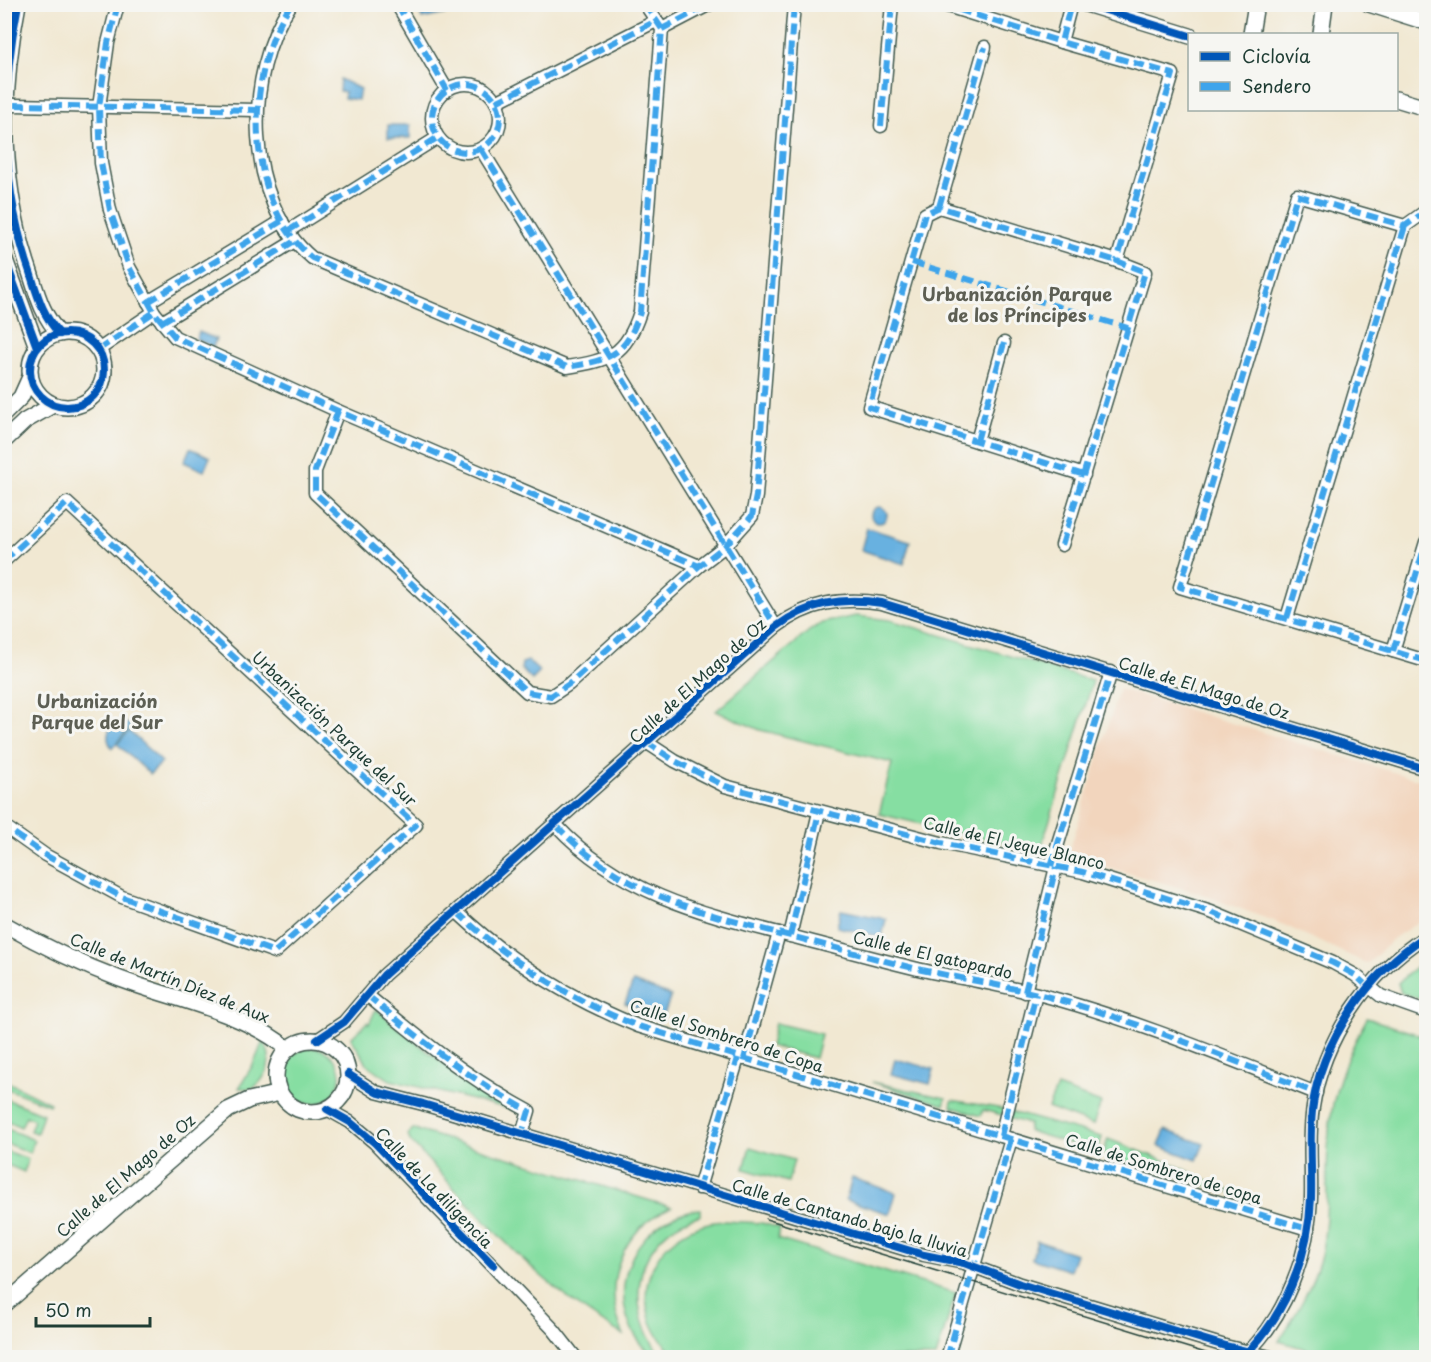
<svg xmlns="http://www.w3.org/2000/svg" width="1431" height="1362" font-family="'Playpen Sans',sans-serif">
	<rect width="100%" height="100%" fill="#f6f6f2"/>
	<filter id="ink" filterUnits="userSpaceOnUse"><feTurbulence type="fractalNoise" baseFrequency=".0167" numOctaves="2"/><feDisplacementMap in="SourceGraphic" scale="12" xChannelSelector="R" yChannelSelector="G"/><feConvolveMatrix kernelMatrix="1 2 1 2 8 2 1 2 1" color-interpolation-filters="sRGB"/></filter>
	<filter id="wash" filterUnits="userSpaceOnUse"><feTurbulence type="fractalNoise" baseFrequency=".008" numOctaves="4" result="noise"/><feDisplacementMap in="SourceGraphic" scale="24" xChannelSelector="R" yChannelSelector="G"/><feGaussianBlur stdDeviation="1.35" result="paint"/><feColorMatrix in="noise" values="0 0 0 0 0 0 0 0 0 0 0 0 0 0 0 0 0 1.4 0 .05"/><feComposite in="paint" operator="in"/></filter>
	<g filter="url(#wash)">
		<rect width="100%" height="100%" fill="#f1e8d2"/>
		<path fill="#f2d5bd" d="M1119 689 1426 782V917L1394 938 1368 964 1284 925 1196 892 1068 856Z"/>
		<g fill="#86dea2" stroke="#528e6b" stroke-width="1.5">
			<path d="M856 616 890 620 1093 681 1041 848 971 836 879 814 892 763 760 730 716 711 809 631 822 623Z"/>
			<path d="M1426 958V1001L1401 993 1398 983Z"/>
			<path d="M376 1009C421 1049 467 1082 519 1111L390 1080 368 1065 351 1038 367 1022 369 1024Z"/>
			<path d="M1367 1018 1426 1037V1357H1333L1279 1341C1296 1314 1313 1286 1321 1255 1330 1213 1325 1173 1329 1131 1333 1089 1347 1055 1367 1018Z"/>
			<path d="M775 1023 821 1034 815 1058 770 1046Z"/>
			<path d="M263 1041C275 1058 268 1078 252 1089L239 1088 254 1063Z"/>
			<circle cx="312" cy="1076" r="28"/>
			<path d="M4 1080 50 1103 49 1105 5 1088Z"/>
			<path d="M872 1082 946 1098 944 1105Z"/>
			<path d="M1057 1087 1101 1103 1093 1125 1048 1108Z"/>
			<path d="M6 1099 43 1114 37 1133 30 1131 34 1120 26 1116 21 1127 5 1120Z"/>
			<path d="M952 1100 1004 1109 1002 1115 983 1110 981 1116 951 1107Z"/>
			<path d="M1011 1112 1102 1137 1098 1152 1028 1131 1029 1124 1009 1118Z"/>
			<path d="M5 1128 34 1140 30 1153 5 1143Z"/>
			<path d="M413 1129 671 1207C621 1230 600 1284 624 1335 538 1288 477 1211 410 1141L408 1134Z"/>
			<path d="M1108 1139 1171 1163 1236 1194 1103 1154Z"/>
			<path d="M750 1147 794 1160 788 1182 744 1169Z"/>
			<path d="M4 1150 28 1159 24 1172 5 1164Z"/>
			<path d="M701 1209V1215C637 1231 620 1307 661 1355L655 1357C595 1310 627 1216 701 1209Z"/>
			<path d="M723 1221 762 1223 780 1228 777 1239 956 1293 936 1357H678C618 1310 649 1226 723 1221Z"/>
		</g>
		<g fill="#68b1e0" stroke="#44778a" stroke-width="1.5">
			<path d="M444 7 446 14 422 19 420 13Z"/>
			<path d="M340 79 360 89 358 100 344 98 345 92 339 91Z"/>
			<rect x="388" y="125" width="22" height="13"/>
			<path d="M199 332 216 339 213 347 196 339Z"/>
			<path d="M190 448 210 457 204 471 184 462Z"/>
			<circle cx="879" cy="515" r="8"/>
			<path d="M867 528 910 541 904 564 861 550Z"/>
			<path d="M528 661 540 672 532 680 521 669 522 663Z"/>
			<path d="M121 722 132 725 112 748C104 737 108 725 121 722Z"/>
			<path d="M129 731 162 762 150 774 117 744Z"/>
			<path d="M841 910 886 919 882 937 837 927Z"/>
			<path d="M633 982 671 996 663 1017 625 1003Z"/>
			<path d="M895 1059 934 1069 930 1084 891 1074Z"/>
			<path d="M1165 1130 1204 1144 1197 1160 1159 1146Z"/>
			<path d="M852 1178 896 1193 890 1214 846 1200Z"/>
			<path d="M1037 1241 1076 1254 1070 1271 1032 1259Z"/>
		</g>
	</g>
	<g filter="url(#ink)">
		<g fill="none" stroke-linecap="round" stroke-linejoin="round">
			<defs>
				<g id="minor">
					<path d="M118 4 108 43 99 107 101 163 110 210 129 267 154 312 175 337 338 411 699 566"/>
					<path d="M291 4C243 75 244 201 312 258L567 367C609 360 626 356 640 312L662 29 645 4"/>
					<path d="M397 4 447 90"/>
					<path d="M941 4 1061 42"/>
					<path d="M662 29 710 4"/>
					<circle cx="466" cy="118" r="34"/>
					<path d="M496 102 656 21"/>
					<path d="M14 105 256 110"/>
					<path d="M881 126 892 4"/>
					<path d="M481 149 776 627"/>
					<path d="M939 207 985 47"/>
					<path d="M1426 211 1405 226 1297 195 1180 587 1426 661"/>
					<path d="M288 231 437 138"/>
					<path d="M148 302 282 221"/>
					<path d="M162 322 293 242"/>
					<path d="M98 350 154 312"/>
					<path d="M338 411 315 471V493L527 692 551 696 569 684 699 566 725 546 752 516 756 496 794 4"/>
					<path d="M977 441 1004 343"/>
					<path d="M1084 475 869 407 925 214 939 207 1117 261"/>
					<path d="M1062 545 1145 272 1117 261 1173 74 1061 42 1071 4"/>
					<path d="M4 561 67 503 416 825 275 952 122 897 45 855 4 826"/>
					<path d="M1287 618 1405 226"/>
					<path d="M1393 651 1426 542"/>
					<path d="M646 742 675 761 725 786 941 843 1083 872 1211 912 1333 963 1355 975 1381 996 1426 1012"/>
					<path d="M556 825C621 895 705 914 794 937 837 948 879 960 922 970 960 978 999 985 1038 994 1133 1019 1224 1057 1316 1093"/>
					<path d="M1051 866 1111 672"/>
					<path d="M457 912C510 962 570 999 638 1026L1308 1229"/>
					<path d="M790 936 819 812"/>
					<path d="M1025 992 1056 867"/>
					<path d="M367 995C421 1040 466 1077 529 1111L522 1134"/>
					<path d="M317 1040 344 1022 384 975 776 627C809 602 842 597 882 603L1426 769"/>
					<path d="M744 1059 779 933"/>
					<path d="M348 1074 376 1092 423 1104 924 1255 964 1263 1020 1284 1225 1346 1274 1358"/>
					<path d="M327 1109 350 1122 375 1143 554 1330 576 1358"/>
					<path d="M1001 1136 1036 994"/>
					<path d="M699 1188 738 1058"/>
					<path d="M1245 1355C1286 1317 1309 1253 1311 1198 1312 1168 1308 1137 1313 1107 1323 1039 1369 972 1426 936"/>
					<path d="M947 1358 1011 1139"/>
				</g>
				<g id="tertiary">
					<path d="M18 4C0 94 0 185 30 272 37 294 43 317 60 334"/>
					<path d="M1086 4 1190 36"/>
					<path d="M1369 4 1426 22"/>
					<path d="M1251 34 1256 4"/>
					<path d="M1321 34 1325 4"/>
					<path d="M1396 99 1426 108"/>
					<path d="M4 257 37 347"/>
					<circle cx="67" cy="370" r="37"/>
					<path d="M4 414 21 397 30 377"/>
					<path d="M4 441 25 421 53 405"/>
					<path d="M4 924C41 945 80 964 120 979 175 1000 242 1011 288 1049"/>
					<circle cx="312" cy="1076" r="36"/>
					<path d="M4 1305 228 1110 249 1100 280 1093"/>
				</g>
			</defs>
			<use href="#minor" stroke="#3e574c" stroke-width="15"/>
			<use href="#tertiary" stroke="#3e574c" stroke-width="18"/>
			<use href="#minor" stroke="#fff" stroke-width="12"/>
			<use href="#tertiary" stroke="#fff" stroke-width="15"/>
			<path stroke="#1f3d34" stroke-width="1.5" d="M766 1219 1222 1358"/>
			<g stroke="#3da4eb" stroke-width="6" stroke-dasharray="12 6" stroke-linecap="butt">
				<path d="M118 4 108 43 99 107 101 163 110 210 129 267 154 312 175 337 338 411 699 566"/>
				<path d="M291 4C243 75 244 201 312 258L567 367C609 360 626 356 640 312L662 29 645 4"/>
				<path d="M397 4 447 90"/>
				<path d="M941 4 1061 42"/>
				<path d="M662 29 710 4"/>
				<circle cx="466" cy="118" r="34"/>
				<path d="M496 102 656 21"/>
				<path d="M14 105 256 110"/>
				<path d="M881 126 892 4"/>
				<path d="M481 149 776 627"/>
				<path d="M939 207 985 47"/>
				<path d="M1426 211 1405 226 1297 195 1180 587 1426 661"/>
				<path d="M288 231 437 138"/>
				<path d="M912 262 1128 328"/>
				<path d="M148 302 282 221"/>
				<path d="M162 322 293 242"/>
				<path d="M98 350 154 312"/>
				<path d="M338 411 315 471V493L527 692 551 696 569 684 699 566 725 546 752 516 756 496 794 4"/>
				<path d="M977 441 1004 343"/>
				<path d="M1084 475 869 407 925 214 939 207 1117 261"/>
				<path d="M1062 545 1145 272 1117 261 1173 74 1061 42 1071 4"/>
				<path d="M4 561 67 503 416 825 275 952 122 897 45 855 4 826"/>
				<path d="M1287 618 1405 226"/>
				<path d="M1393 651 1426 542"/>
				<path d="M646 742 675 761 725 786 941 843 1083 872 1211 912 1333 963 1355 975 1369 988"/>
				<path d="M556 825C621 895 705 914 794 937 837 948 879 960 922 970 960 978 999 985 1038 994 1133 1019 1224 1057 1316 1093"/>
				<path d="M1051 866 1111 672"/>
				<path d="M457 912C510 962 570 999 638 1026L1308 1229"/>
				<path d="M790 936 819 812"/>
				<path d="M1025 992 1056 867"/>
				<path d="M367 995C421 1040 466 1077 529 1111L522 1134"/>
				<path d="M744 1059 779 933"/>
				<path d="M1001 1136 1036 994"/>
				<path d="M699 1188 738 1058"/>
				<path d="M947 1358 1011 1139"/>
			</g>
			<defs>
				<g id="cycleway">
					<path d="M18 4C0 94 0 185 30 272 37 294 43 317 60 334"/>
					<path d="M1086 4 1190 36"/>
					<path d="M4 257 37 347"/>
					<circle cx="67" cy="370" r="37"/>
					<path d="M317 1040 344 1022 384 975 776 627C809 602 842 597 882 603L1426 769"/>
					<path d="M348 1074 376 1092 423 1104 924 1255 964 1263 1020 1284 1225 1346 1274 1358"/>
					<path d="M327 1109 350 1122 375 1143 493 1265"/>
					<path d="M1241 1358C1285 1319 1309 1255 1311 1198 1312 1169 1309 1140 1312 1111 1320 1042 1369 972 1426 936"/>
				</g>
			</defs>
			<use href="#cycleway" stroke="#f6f6f2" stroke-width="11"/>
			<use href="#cycleway" stroke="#0057b8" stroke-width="8"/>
		</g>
	</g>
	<g text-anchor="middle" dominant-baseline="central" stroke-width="6" stroke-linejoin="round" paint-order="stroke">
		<g font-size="16" fill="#1f3d34" stroke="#f6f6f2">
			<text transform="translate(697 680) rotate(-42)">Calle de El Mago de Oz</text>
			<text transform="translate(1204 687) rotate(17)">Calle de El Mago de Oz</text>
			<text transform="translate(335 728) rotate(43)">Urbanización Parque del Sur</text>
			<text transform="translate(1014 842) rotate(13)">Calle de El Jeque Blanco</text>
			<text transform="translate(933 954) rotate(13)">Calle de El gatopardo</text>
			<text transform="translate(170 977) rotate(22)">Calle de Martín Díez de Aux</text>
			<text transform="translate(727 1035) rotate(18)">Calle el Sombrero de Copa</text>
			<text transform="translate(1164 1168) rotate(17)">Calle de Sombrero de copa</text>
			<text transform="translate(125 1175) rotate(-41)">Calle de El Mago de Oz</text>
			<text transform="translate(435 1187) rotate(46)">Calle de La diligencia</text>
			<text transform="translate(850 1217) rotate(16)">Calle de Cantando bajo la lluvia</text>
		</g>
		<g font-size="18" font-weight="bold" fill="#5d5f54" stroke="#f6f6f2">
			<text x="1017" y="293">Urbanización Parque<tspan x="1017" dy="21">de los Príncipes</tspan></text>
			<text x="97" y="700">Urbanización<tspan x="97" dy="21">Parque del Sur</tspan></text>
		</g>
	</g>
	<rect width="1431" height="1362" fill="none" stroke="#f6f6f2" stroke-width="24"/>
	<rect x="1188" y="33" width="210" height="78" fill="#f6f6f2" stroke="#a0aca6" stroke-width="1.5"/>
	<rect x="1200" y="52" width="30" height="9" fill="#0057b8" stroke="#a0aca6" stroke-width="1.5"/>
	<text x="1242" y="63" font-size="18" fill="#1f3d34">Ciclovía</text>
	<rect x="1200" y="82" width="30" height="9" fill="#3da4eb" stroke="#a0aca6" stroke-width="1.5"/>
	<text x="1242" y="93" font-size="18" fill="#1f3d34">Sendero</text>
	<path d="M36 1317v9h114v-9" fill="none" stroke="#1f3d34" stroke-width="3"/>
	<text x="45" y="1317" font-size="18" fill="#1f3d34" stroke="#f6f6f2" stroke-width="4.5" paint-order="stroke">50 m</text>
</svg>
